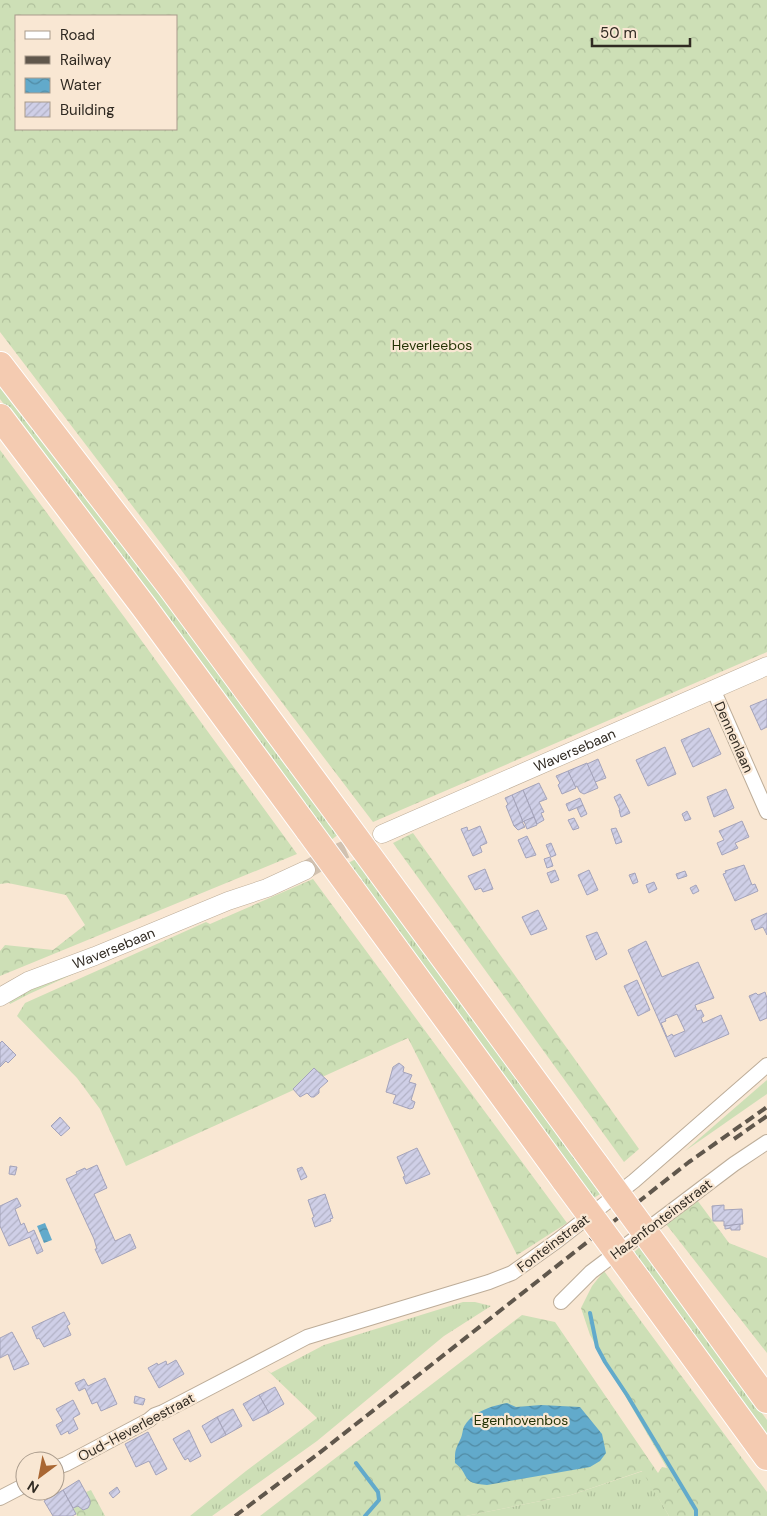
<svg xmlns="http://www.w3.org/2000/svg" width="767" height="1516" font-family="'DM Sans',sans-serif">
	<defs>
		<pattern id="grass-tufts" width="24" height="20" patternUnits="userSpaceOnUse" patternTransform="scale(1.25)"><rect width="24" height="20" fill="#cddfb6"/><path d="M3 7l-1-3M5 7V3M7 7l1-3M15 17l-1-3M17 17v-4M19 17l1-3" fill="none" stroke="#b0c09c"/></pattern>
		<pattern id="forest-crowns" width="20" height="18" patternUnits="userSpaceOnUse" patternTransform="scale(1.25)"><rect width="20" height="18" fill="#cddfb6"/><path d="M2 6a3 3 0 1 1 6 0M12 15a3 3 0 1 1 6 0" fill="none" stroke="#b0c09c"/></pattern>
		<pattern id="water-waves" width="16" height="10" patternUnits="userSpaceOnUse" patternTransform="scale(1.25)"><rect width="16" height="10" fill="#62aacb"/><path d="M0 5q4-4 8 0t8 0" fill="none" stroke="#518ba4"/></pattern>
		<pattern id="building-hatch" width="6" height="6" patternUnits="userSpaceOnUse" patternTransform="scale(1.25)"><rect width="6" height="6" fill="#cfcfe7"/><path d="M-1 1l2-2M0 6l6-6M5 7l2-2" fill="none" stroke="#b2b2c6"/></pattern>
	</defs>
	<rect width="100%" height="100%" fill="#f9e7d3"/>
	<g fill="url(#grass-tufts)">
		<path d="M0 384 161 593 339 834 331 840 0 399Z"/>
		<path d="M356 859 600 1194 594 1198 348 863Z"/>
		<path d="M98 963 29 994 10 1004 7 997Z"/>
		<path d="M767 1080V1094L685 1151Z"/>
		<path d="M640 1247 767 1420V1436L633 1253Z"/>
		<path d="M463 1302H475L491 1306 444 1336 317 1441 212 1516H190L246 1471 317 1418 266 1369 271 1373 324 1345Z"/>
		<path d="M643 1471 669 1516H466L571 1495Z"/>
	</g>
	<g fill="url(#forest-crowns)" fill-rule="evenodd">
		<path d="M0 0H767V652L373 822 0 332ZM176 16V129H16V16Z"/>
		<path d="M0 450 125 618 297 854 0 976V951L5 945 53 950 85 925 66 895 8 883 0 884Z"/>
		<path d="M413 833 639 1149 624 1162 393 843Z"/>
		<path d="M313 879 567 1223 517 1255 408 1038 126 1166 100 1109 77 1078 17 1016 25 1003 206 922 210 924Z"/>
		<path d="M697 1200 729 1243 767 1258V1353L666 1224Z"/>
		<path d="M604 1271 767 1492V1516H669L642 1471 571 1495 466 1516H260L522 1315 555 1322 658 1473 662 1467 667 1468 590 1335 581 1308 592 1286Z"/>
		<path d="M91 1490 105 1516H77L73 1508 89 1500 86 1492Z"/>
	</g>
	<g fill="url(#water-waves)">
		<path d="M45 1223 52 1240 44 1243 37 1226Z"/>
		<path d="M507 1403 516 1407 541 1405 580 1407 602 1434 606 1453 600 1461 590 1467 487 1485C459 1483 471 1475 455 1463 455 1450 455 1451 460 1440 463 1435 462 1429 465 1425 474 1411 492 1406 507 1403Z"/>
	</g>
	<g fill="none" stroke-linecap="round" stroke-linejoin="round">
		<g stroke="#62aacb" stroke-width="4">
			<path d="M590 1313 597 1347 605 1362 627 1395 696 1510V1516"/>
			<path d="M356 1463 378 1492 379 1500 365 1516"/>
		</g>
	</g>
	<g fill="url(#building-hatch)" stroke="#a4a3ba" fill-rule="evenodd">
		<path d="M767 699V727L761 730 750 706Z"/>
		<path d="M709 728 721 754 693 767 681 740Z"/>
		<path d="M665 747 676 774 648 786 636 760Z"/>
		<path d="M598 759 606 778 595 782 587 764Z"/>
		<path d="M587 763 598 788 584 794 580 792 577 786 575 787 568 771Z"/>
		<path d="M568 771 576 788 562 794 558 785 560 783 556 776Z"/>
		<path d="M539 783 547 799 539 802 544 812 541 813 544 820 537 824 523 790Z"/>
		<path d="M726 789 734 808 714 817 707 797Z"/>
		<path d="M523 790 534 817 523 822 512 795Z"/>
		<path d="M620 794 630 813 621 817 619 810H620L614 797Z"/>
		<path d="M512 795 523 822 514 826 506 806 508 804 505 798Z"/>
		<path d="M580 798 583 805 569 811 566 804Z"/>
		<path d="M583 805 587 814 581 817 577 808Z"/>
		<path d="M687 811 691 819 685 821 682 814Z"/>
		<path d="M534 817 537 825 527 829 524 821Z"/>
		<path d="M574 818 579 828 573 830 568 820Z"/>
		<path d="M742 821 749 837 735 843 738 848 722 855 717 843 724 840 719 831Z"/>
		<path d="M522 822 525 827 518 830 514 826Z"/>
		<path d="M480 826 487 843 480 846 482 852 473 856 461 829 467 827 468 831Z"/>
		<path d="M616 828 622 842 616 844 611 829Z"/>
		<path d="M527 836 536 855 526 858 518 840Z"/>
		<path d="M551 843 556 855 551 857 546 845Z"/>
		<path d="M550 857 553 866 547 868 544 859Z"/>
		<path d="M744 865 752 885 755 884 758 891 735 901 723 874 726 873 725 871Z"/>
		<path d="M485 869 493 889 483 892 481 888 475 890 468 876Z"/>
		<path d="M555 870 559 880 551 883 547 873Z"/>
		<path d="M589 870 598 890 587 895 578 875Z"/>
		<path d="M685 871 687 876 678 879 676 874Z"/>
		<path d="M635 873 638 882 633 884 629 875Z"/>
		<path d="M654 882 657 889 649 893 646 885Z"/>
		<path d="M696 885 699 891 693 894 690 888Z"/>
		<path d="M538 910 547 929 531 935 522 917Z"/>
		<path d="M767 913V935L763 927 755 930 751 920Z"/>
		<path d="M597 932 607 954 596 960 586 936Z"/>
		<path d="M646 941 662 977 698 962 714 998 695 1005 697 1011 701 1010 704 1016 701 1018 703 1023 721 1015 729 1034 675 1057 628 950ZM677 1014 685 1031 673 1036 672 1034 667 1037 661 1023 666 1021 665 1019Z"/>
		<path d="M637 980 650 1010 638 1016 624 986Z"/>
		<path d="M765 992 767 998V1018L760 1021 749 996 756 993 758 995Z"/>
		<path d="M2 1041 16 1055 8 1063 6 1061 0 1067V1043Z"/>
		<path d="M399 1063 404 1067 403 1072 412 1075 409 1082 416 1084 411 1100 415 1102 413 1108 410 1109 393 1103 396 1095 386 1092 393 1067Z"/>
		<path d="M314 1068 328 1081 319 1089V1093L314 1097H311L307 1093 300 1097 293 1089Z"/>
		<path d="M60 1117 70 1128 61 1136 51 1126Z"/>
		<path d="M417 1148 430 1174 406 1184 403 1177 405 1176 397 1157Z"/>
		<path d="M97 1165 107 1188 94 1194 115 1241 130 1234 136 1248 102 1264 95 1249H97L94 1239 66 1179 77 1174 76 1172 85 1168 86 1170Z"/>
		<path d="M10 1166 17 1167 15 1175 9 1174Z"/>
		<path d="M302 1167 307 1177 301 1180 297 1169Z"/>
		<path d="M325 1194 333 1218 330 1219 331 1221 315 1227 312 1218 314 1217 308 1200Z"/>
		<path d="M17 1198 21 1206 15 1209 21 1225 24 1223 28 1233 34 1230 43 1251 37 1254 30 1237 9 1246 0 1226V1206Z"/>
		<path d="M724 1205V1210L742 1209 743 1224 724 1226V1221H713L712 1206Z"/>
		<path d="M740 1224V1230H731V1228L725 1229V1226Z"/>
		<path d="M64 1312 70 1324 67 1326 71 1335 44 1347 39 1338 37 1339 32 1327Z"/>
		<path d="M12 1332 29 1364 14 1370 8 1354 0 1358V1338Z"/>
		<path d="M176 1360 184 1374 159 1388 148 1368 157 1363 158 1365 166 1361 167 1365Z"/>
		<path d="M105 1378 117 1404 101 1411 97 1402 92 1404 85 1388 79 1391 75 1383 84 1379 88 1386Z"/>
		<path d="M275 1387 284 1404 269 1413 259 1395Z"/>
		<path d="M259 1395 269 1413 253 1421 243 1404Z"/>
		<path d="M135 1396 145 1399 143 1405 134 1403Z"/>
		<path d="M73 1400 80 1414 73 1418 78 1429 69 1434 68 1431 61 1435 56 1425 63 1421 56 1409Z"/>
		<path d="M233 1409 242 1426 226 1435 217 1417Z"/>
		<path d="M217 1417 226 1435 211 1443 202 1426Z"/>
		<path d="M189 1430 201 1456 190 1462 188 1458 185 1460 183 1457 173 1439Z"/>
		<path d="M148 1432 167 1469 156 1475 149 1461 136 1467 125 1444Z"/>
		<path d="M79 1480 90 1500V1504L88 1508 83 1510 78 1506 73 1508 63 1490Z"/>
		<path d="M117 1487 120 1492 113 1498 109 1493Z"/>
		<path d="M63 1490 76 1514 72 1516H53L44 1501Z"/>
	</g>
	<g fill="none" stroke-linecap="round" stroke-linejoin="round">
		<path stroke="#d1c1b0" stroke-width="18" stroke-dasharray="18 9" stroke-linecap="butt" d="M306 870 332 855 382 834"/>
		<defs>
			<g id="minor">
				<path d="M713 689 767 812"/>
				<path d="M561 1302 591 1272 734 1164 767 1142"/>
				<path d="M55 1468 66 1464 149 1420 155 1415 163 1412 307 1337 489 1282 512 1273 557 1241 634 1181 767 1065"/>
				<path d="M0 1498 25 1485"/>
			</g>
			<g id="tertiary">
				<path id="s1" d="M382 834 767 666"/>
				<path id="s2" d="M0 997 28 981 95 956 228 901 267 888 306 870"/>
			</g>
			<g id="motorway">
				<path d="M0 365 170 586 339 815"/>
				<path d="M0 417 144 607 309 831"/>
				<path d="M380 871 596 1165"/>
				<path d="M350 887 565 1181"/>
				<path d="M664 1258 767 1400"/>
				<path d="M638 1280 767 1457"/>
			</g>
		</defs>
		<use href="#minor" stroke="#bdad99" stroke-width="16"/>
		<use href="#tertiary" stroke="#bdad99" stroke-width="19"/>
		<use href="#motorway" stroke="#fff" stroke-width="28"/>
		<use href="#minor" stroke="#fff" stroke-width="14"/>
		<use href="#tertiary" stroke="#fff" stroke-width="18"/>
		<use href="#motorway" stroke="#f4cbb1" stroke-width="26"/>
		<g stroke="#60574c" stroke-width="4" stroke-dasharray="10 5" stroke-linecap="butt">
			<path d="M734 1139 767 1116"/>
			<path d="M235 1516 318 1454 689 1162 767 1107"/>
		</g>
		<defs>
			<g id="motorway-bridge">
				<path d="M339 815 380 871"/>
				<path d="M309 831 350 887"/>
				<path d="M596 1165 664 1258"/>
				<path d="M565 1181 638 1280"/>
			</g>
		</defs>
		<use href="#motorway-bridge" stroke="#fff" stroke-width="28" stroke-linecap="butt"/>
		<use href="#motorway-bridge" stroke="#f4cbb1" stroke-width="26"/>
	</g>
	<g text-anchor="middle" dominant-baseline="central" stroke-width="4.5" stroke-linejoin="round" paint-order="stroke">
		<g font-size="14" fill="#243305" stroke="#f9e7d3">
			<text x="432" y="345">Heverleebos</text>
			<text x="521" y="1420">Egenhovenbos</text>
		</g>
		<g font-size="14" fill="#302a22" stroke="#f9e7d3">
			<text transform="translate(734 737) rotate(66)">Dennenlaan</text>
			<text stroke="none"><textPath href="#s1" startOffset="210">Waversebaan</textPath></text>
			<text stroke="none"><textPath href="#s2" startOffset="124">Waversebaan</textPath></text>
			<text transform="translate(661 1219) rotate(-37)">Hazenfonteinstraat</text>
			<text transform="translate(553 1243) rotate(-37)">Fonteinstraat</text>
			<text transform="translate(136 1427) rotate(-28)">Oud-Heverleestraat</text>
		</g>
	</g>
	<rect x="15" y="15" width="162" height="115" fill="#f9e7d3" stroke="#a99b8c"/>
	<rect x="25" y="31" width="25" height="8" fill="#ffffff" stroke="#a99b8c"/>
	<text x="60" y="40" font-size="15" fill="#302a22">Road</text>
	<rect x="25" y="56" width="25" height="8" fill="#60574c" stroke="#a99b8c"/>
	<text x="60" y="65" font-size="15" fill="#302a22">Railway</text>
	<rect x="25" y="78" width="25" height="15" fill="url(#water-waves)" stroke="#a99b8c"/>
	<text x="60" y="90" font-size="15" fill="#302a22">Water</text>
	<rect x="25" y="102" width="25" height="15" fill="url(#building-hatch)" stroke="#a99b8c"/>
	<text x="60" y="115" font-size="15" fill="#302a22">Building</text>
	<g transform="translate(40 1476) rotate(212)"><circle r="24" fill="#f9e7d3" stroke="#a99b8c"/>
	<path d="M0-4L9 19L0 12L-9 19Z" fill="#a96733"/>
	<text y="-8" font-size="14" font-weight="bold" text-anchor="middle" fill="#302a22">N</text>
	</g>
	<path d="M592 38v8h98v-8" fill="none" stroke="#302a22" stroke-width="2.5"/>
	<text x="600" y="38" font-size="15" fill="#302a22" stroke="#f9e7d3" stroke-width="4" paint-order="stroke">50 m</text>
</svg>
